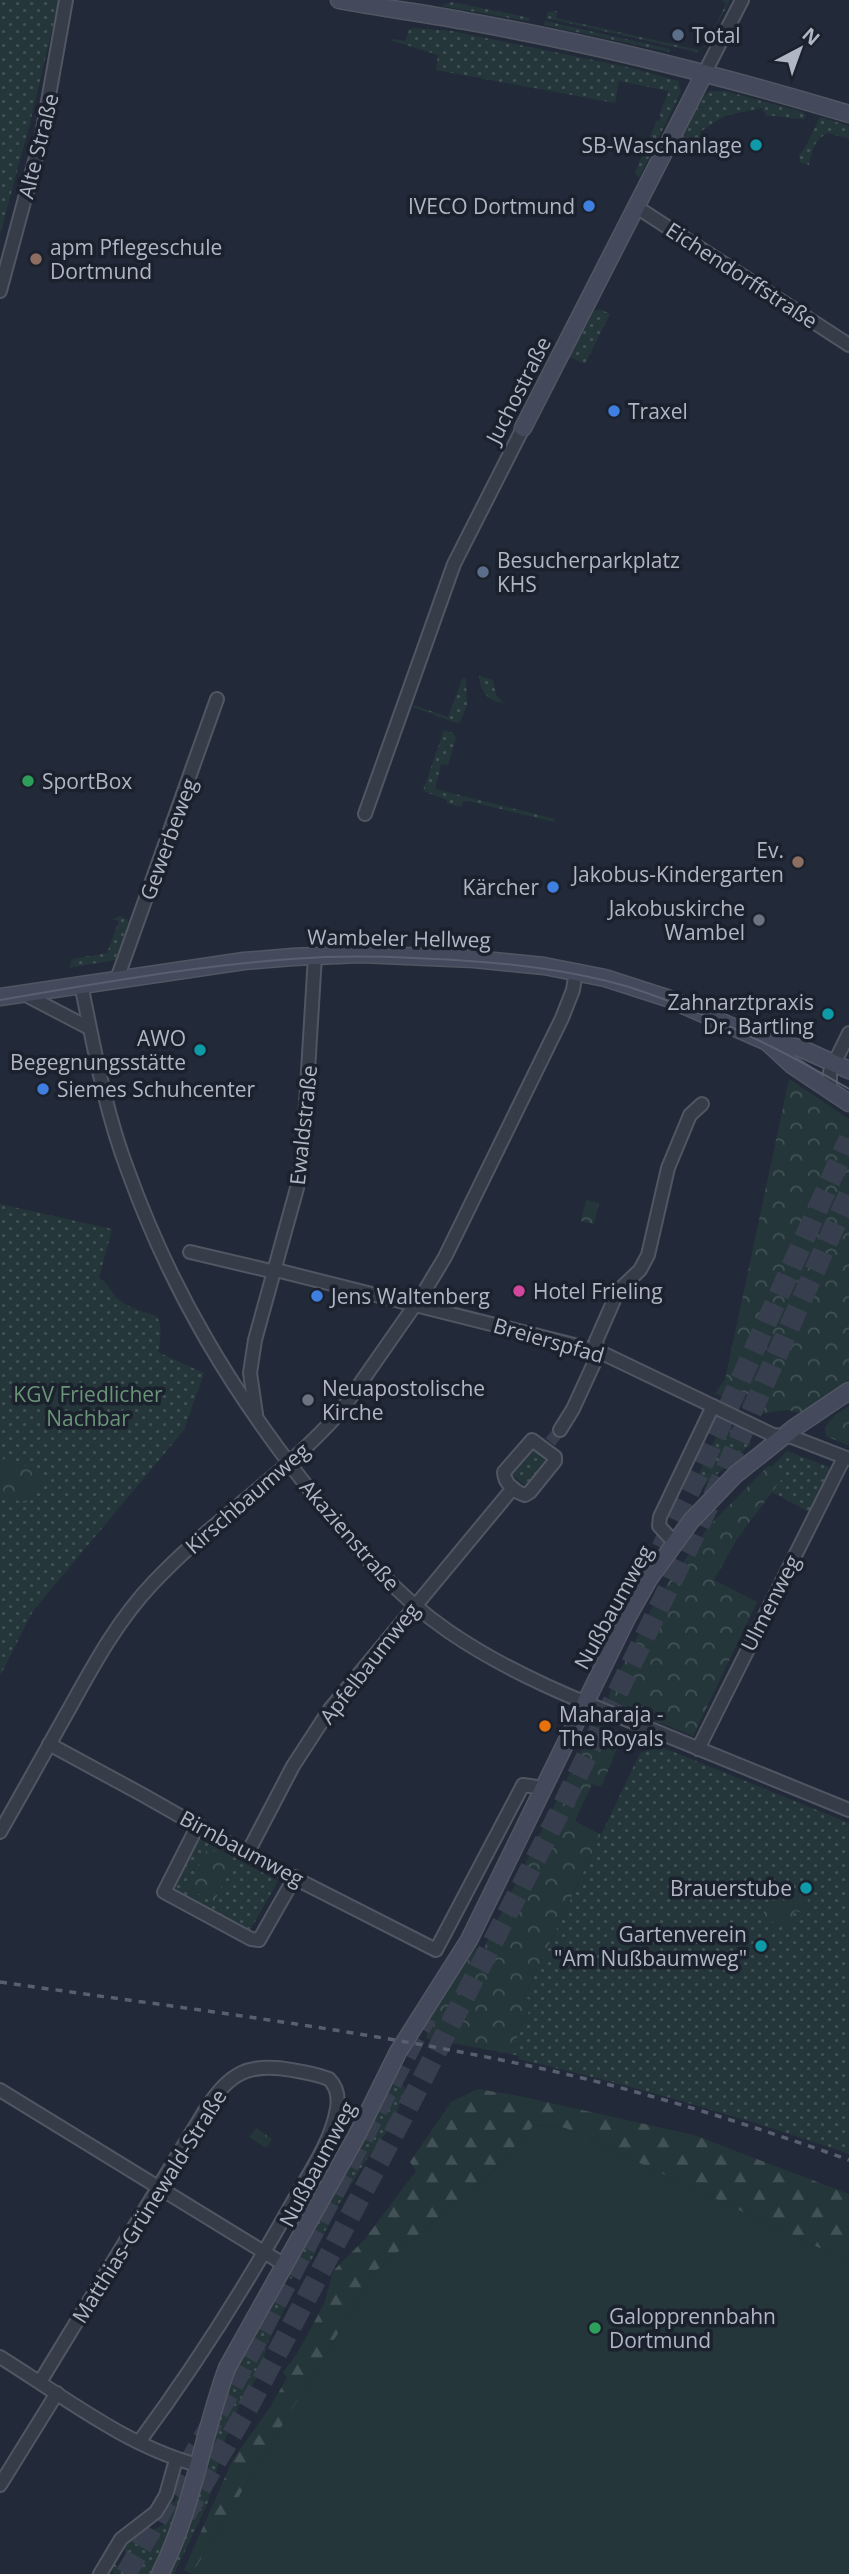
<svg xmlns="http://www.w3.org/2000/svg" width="849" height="2574" font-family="'Open Sans',sans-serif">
	<defs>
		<pattern id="grass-dots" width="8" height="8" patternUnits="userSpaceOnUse" patternTransform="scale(1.75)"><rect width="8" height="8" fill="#25363a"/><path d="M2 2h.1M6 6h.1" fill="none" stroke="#425155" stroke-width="1.8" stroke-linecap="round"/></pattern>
		<pattern id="forest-firs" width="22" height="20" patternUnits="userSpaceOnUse" patternTransform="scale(1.75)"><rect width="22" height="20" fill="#25363a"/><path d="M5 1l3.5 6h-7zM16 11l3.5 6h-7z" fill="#425155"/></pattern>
		<pattern id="park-crowns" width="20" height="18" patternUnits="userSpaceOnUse" patternTransform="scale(1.75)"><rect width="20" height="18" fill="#25363a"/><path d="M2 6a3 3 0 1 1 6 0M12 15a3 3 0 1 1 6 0" fill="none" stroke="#425155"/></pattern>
	</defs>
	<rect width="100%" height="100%" fill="#222938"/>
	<g fill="url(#grass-dots)">
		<path d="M0 0H59L30 123 0 235Z"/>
		<path d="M722 0H730L706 46 696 52 546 18 548 12 557 11 556 18 699 50 705 46 726 4Z"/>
		<path d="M452 2 531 18 528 21 441 6Z"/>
		<path d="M545 21 670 49 669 52 544 25Z"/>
		<path d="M413 28 452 31 632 68 678 81 681 92 639 178 635 172 657 120 659 121 661 116 659 115 669 91 619 81 615 103 436 70 438 55 390 40 394 39 405 41 409 30Z"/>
		<path d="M710 91H725L803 112 806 116 804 119C791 120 779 115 766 116L762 108 724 116 700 132 705 137 691 155 685 153 680 141 703 96Z"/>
		<path d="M820 117 849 126V139L828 133C814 140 812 150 809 165L800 162 799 155 805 148Z"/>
		<path d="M600 309 610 314 585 364 570 357 594 311Z"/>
		<path d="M479 676 493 680 496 695 504 703C487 701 481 692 479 676Z"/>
		<path d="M463 677 466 679 467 705 460 722 456 723 413 707 414 705 448 717Z"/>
		<path d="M444 730 453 733 456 738 448 765 441 764 435 789 555 819 554 822 464 800 461 807 447 803V800L423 791Z"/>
		<path d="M121 916 129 920 115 960 69 968 72 959 107 953 119 921 112 919Z"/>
		<path d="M0 1204 112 1229 99 1278C109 1283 112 1296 122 1302 152 1322 167 1302 158 1352L204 1373 184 1430 33 1611 0 1676Z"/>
		<path d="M713 1418 744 1432 751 1444 696 1493 692 1488 716 1437 708 1428Z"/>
		<path d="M532 1450 546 1462 526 1486 511 1474Z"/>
		<path d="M787 1451 829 1467 830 1472 809 1512 772 1492 784 1476 772 1466Z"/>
		<path d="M659 1746 849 1823V2154C740 2116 630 2085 518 2059L519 2056 510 2054 533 2002 524 1998 640 1753Z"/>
		<path d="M196 1837 278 1881 249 1932 168 1890Z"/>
		<path d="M397 2073 405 2088 393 2125 375 2146 336 2209 311 2261 305 2269 291 2279 287 2276 365 2139Z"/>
		<path d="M282 2283 287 2286 286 2305 269 2340 258 2376 239 2406 223 2445 217 2449 209 2448 232 2373Z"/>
		<path d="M208 2454 218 2455 220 2457 207 2505 174 2574H167Z"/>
		<path d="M176 2470 184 2481C178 2515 164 2544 150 2574H114L110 2564 113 2560 118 2569 127 2556 122 2544 148 2525 152 2531 164 2524 169 2517 166 2503 169 2497 174 2503C179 2494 179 2488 174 2479Z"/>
	</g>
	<path fill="url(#forest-firs)" d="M478 2089 519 2096 694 2135 849 2194V2262L565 2128 534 2125 494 2170 376 2271 192 2574 184 2570 233 2459 269 2409 287 2378 283 2372 297 2354 325 2302 333 2271 364 2240 416 2171 410 2162 451 2102Z"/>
	<g fill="url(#park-crowns)">
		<path d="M789 1079 849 1119V1382L803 1413 786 1410 760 1414 715 1393 725 1380Z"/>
		<path d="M586 1200 599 1203 594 1224 581 1221Z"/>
		<path d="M849 1406V1446L826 1436 825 1427 835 1415Z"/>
		<path d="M0 1455 40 1472 42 1479 31 1498 25 1503 0 1495Z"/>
		<path d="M768 1466H772L784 1476 737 1539 714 1580 757 1602 693 1736 618 1706 609 1698 610 1691 657 1598 709 1526Z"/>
		<path d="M599 1725 624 1732 601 1787 592 1784 575 1821 601 1835 524 1997 533 2001 510 2054 426 2038 432 2013 476 1948H484L589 1734Z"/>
		<path d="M208 1848 234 1861 214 1902 187 1888Z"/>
		<path d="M776 1885 809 1900 804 1913 795 1911 787 1929 762 1917Z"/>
		<path d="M256 2128 272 2139 266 2148 249 2137Z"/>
	</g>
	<path fill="#25363a" d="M534 2125 565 2128 849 2262V2574H192L376 2271 494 2170Z"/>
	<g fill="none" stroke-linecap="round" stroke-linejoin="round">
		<path stroke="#373e4d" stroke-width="12" stroke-dasharray="12 6" stroke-linecap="butt" d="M550 1442 560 1430"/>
		<g stroke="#373e4d" stroke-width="21" stroke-dasharray="21 10" stroke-linecap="butt">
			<path d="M648 1576 701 1468 849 1139"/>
			<path d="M185 2515 251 2402 407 2109 557 1817 721 1480 849 1194"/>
			<path d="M126 2574 230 2391 426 2017"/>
		</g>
		<defs>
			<g id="street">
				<path d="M704 74 742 0"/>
				<path d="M635 206 849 345"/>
				<path d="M0 291 42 135 66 0"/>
				<path d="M365 814 454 564 523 428"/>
				<path d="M117 979 217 699"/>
				<path d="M81 984C94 1047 105 1111 128 1171 172 1293 233 1393 313 1494 354 1545 393 1593 448 1631 509 1673 579 1701 648 1728 715 1756 782 1783 849 1810"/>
				<path d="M22 993 89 1028"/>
				<path d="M830 1089V1072L849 1033"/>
				<path d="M190 1252 275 1272"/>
				<path d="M276 1270 598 1351 773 1435 792 1437 849 1459"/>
				<path d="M256 1414 250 1373 255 1340 297 1188 303 1153 315 956"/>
				<path d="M560 1430 573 1409 595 1361 598 1351 596 1341 618 1291 640 1270 648 1255 668 1168 690 1115 702 1104"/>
				<path d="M532 1440 555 1457V1461L530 1492 525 1495C515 1492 504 1483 504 1472Z"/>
				<path d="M674 1542 659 1526 660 1517 713 1406"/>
				<path d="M49 1744 143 1795 247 1854 436 1950 523 1785 544 1788"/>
				<path d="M698 1749 844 1458"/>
				<path d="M198 1825 164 1892 251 1939 259 1940 295 1877"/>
				<path d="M0 1832C23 1792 45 1752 68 1711 93 1666 117 1621 153 1583 211 1521 285 1475 341 1411L424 1292 445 1257 562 1018 573 990 576 971"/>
				<path d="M247 1854 293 1766 330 1709 513 1488"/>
				<path d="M0 2090 285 2265"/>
				<path d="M0 2357C63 2396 126 2446 198 2465"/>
				<path d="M40 2382 206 2109C229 2073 249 2062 292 2070 304 2072 317 2074 329 2079 337 2087 339 2096 337 2108 332 2140 310 2172 294 2200 247 2284 196 2365 139 2442"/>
				<path d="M0 2485 57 2393"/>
				<path d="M100 2574 121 2539 156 2512 166 2495 176 2460"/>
			</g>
			<g id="secondary">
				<path d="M339 0C381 8 423 13 465 21 595 44 723 76 849 114"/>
				<path d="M523 428 704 74"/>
				<path d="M0 997 244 961 293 957 360 954 474 959 544 966 605 978 667 998 765 1041 800 1048 849 1070"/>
				<path d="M767 1042 792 1065 849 1103"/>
				<path d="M160 2574C193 2509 202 2436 227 2368L357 2135 398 2052 469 1940 627 1618 649 1579 691 1521 735 1475 794 1428 849 1391"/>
			</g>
		</defs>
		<use href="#street" stroke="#515663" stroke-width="16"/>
		<use href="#secondary" stroke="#515663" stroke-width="19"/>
		<use href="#street" stroke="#363c48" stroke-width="12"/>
		<use href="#secondary" stroke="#444a5b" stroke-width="16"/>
		<path stroke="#585f6f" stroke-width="2" d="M0 1000C107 982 216 962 325 957 378 955 430 958 483 962 533 966 581 973 629 987 706 1012 779 1048 849 1089"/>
		<path stroke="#585f6f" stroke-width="3.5" stroke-dasharray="7 7" stroke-linecap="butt" d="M0 1982C180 2008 361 2029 539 2068 644 2091 748 2124 849 2160"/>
	</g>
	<g fill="#5c6f8a" stroke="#1b212d" stroke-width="2.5">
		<circle cx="678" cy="35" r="7"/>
		<circle cx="483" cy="572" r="7"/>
	</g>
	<g fill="#0f9aa8" stroke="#1b212d" stroke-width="2.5">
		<circle cx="756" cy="145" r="7"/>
		<circle cx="828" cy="1014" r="7"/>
		<circle cx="200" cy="1050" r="7"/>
		<circle cx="806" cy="1888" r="7"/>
		<circle cx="761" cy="1946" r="7"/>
	</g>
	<g fill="#3f7fe0" stroke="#1b212d" stroke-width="2.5">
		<circle cx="589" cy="206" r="7"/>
		<circle cx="614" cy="411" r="7"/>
		<circle cx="553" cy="887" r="7"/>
		<circle cx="43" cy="1089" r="7"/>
		<circle cx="317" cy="1296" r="7"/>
	</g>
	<g fill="#8d6e63" stroke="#1b212d" stroke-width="2.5">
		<circle cx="36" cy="259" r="7"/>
		<circle cx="798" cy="862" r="7"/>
	</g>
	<g fill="#2e9e5b" stroke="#1b212d" stroke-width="2.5">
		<circle cx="28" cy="781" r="7"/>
		<circle cx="595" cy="2328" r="7"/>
	</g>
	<g fill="#6b7280" stroke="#1b212d" stroke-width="2.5">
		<circle cx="759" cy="920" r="7"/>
		<circle cx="308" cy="1400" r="7"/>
	</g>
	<circle fill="#d1479c" stroke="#1b212d" stroke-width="2.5" cx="519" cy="1291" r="7"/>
	<circle fill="#e8710a" stroke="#1b212d" stroke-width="2.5" cx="545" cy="1726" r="7"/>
	<g text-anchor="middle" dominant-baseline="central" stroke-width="7" stroke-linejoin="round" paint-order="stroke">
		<g font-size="21" fill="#b1b6c5" stroke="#1b212d" text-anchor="start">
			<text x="692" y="35">Total</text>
			<text x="742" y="145" text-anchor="end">SB-Waschanlage</text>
			<text x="575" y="206" text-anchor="end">IVECO Dortmund</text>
			<text x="50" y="247">apm Pflegeschule<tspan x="50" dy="24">Dortmund</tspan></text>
			<text x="628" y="411">Traxel</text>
			<text x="497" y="560">Besucherparkplatz<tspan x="497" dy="24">KHS</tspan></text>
			<text x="42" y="781">SportBox</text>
			<text x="784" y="850" text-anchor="end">Ev.<tspan x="784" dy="24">Jakobus-Kindergarten</tspan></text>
			<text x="539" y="887" text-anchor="end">Kärcher</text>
			<text x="745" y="908" text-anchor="end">Jakobuskirche<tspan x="745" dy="24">Wambel</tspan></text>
			<text x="814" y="1002" text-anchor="end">Zahnarztpraxis<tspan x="814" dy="24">Dr. Bartling</tspan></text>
			<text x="186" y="1038" text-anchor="end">AWO<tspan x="186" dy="24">Begegnungsstätte</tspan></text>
			<text x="57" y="1089">Siemes Schuhcenter</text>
			<text x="533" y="1291">Hotel Frieling</text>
			<text x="331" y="1296">Jens Waltenberg</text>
			<text x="322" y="1388">Neuapostolische<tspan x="322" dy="24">Kirche</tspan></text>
			<text x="559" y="1714">Maharaja -<tspan x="559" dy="24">The Royals</tspan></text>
			<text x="792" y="1888" text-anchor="end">Brauerstube</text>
			<text x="747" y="1934" text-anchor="end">Gartenverein<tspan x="747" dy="24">"Am Nußbaumweg"</tspan></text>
			<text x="609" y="2316">Galopprennbahn<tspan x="609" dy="24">Dortmund</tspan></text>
		</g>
		<g font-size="21" fill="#b1b6c5" stroke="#1b212d">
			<text transform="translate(38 146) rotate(-76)">Alte Straße</text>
			<text transform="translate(742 275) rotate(33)">Eichendorffstraße</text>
			<text transform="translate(518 390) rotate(-63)">Juchostraße</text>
			<text transform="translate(168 839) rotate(-70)">Gewerbeweg</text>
			<text transform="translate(399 938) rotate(1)">Wambeler Hellweg</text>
			<text transform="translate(303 1125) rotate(-84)">Ewaldstraße</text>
			<text transform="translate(549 1340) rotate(16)">Breierspfad</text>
			<text transform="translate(247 1498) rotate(-41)">Kirschbaumweg</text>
			<text transform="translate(350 1535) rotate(49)">Akazienstraße</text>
			<text transform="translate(770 1603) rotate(-63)">Ulmenweg</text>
			<text transform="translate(613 1607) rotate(-61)">Nußbaumweg</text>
			<text transform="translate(369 1663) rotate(-52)">Apfelbaumweg</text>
			<text transform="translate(242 1848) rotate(28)">Birnbaumweg</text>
			<text transform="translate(317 2164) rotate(-62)">Nußbaumweg</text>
			<text transform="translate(149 2206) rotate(-58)">Matthias-Grünewald-Straße</text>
		</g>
		<g font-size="21" fill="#699477" stroke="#1b212d">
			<text x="88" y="1394">KGV Friedlicher<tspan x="88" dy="24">Nachbar</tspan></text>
		</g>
	</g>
	<g transform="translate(800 49) rotate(41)" stroke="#1b212d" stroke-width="5" paint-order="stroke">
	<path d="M0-5L12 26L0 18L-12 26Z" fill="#b1b6c5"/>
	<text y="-10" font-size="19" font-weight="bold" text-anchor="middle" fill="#b1b6c5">N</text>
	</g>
</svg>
